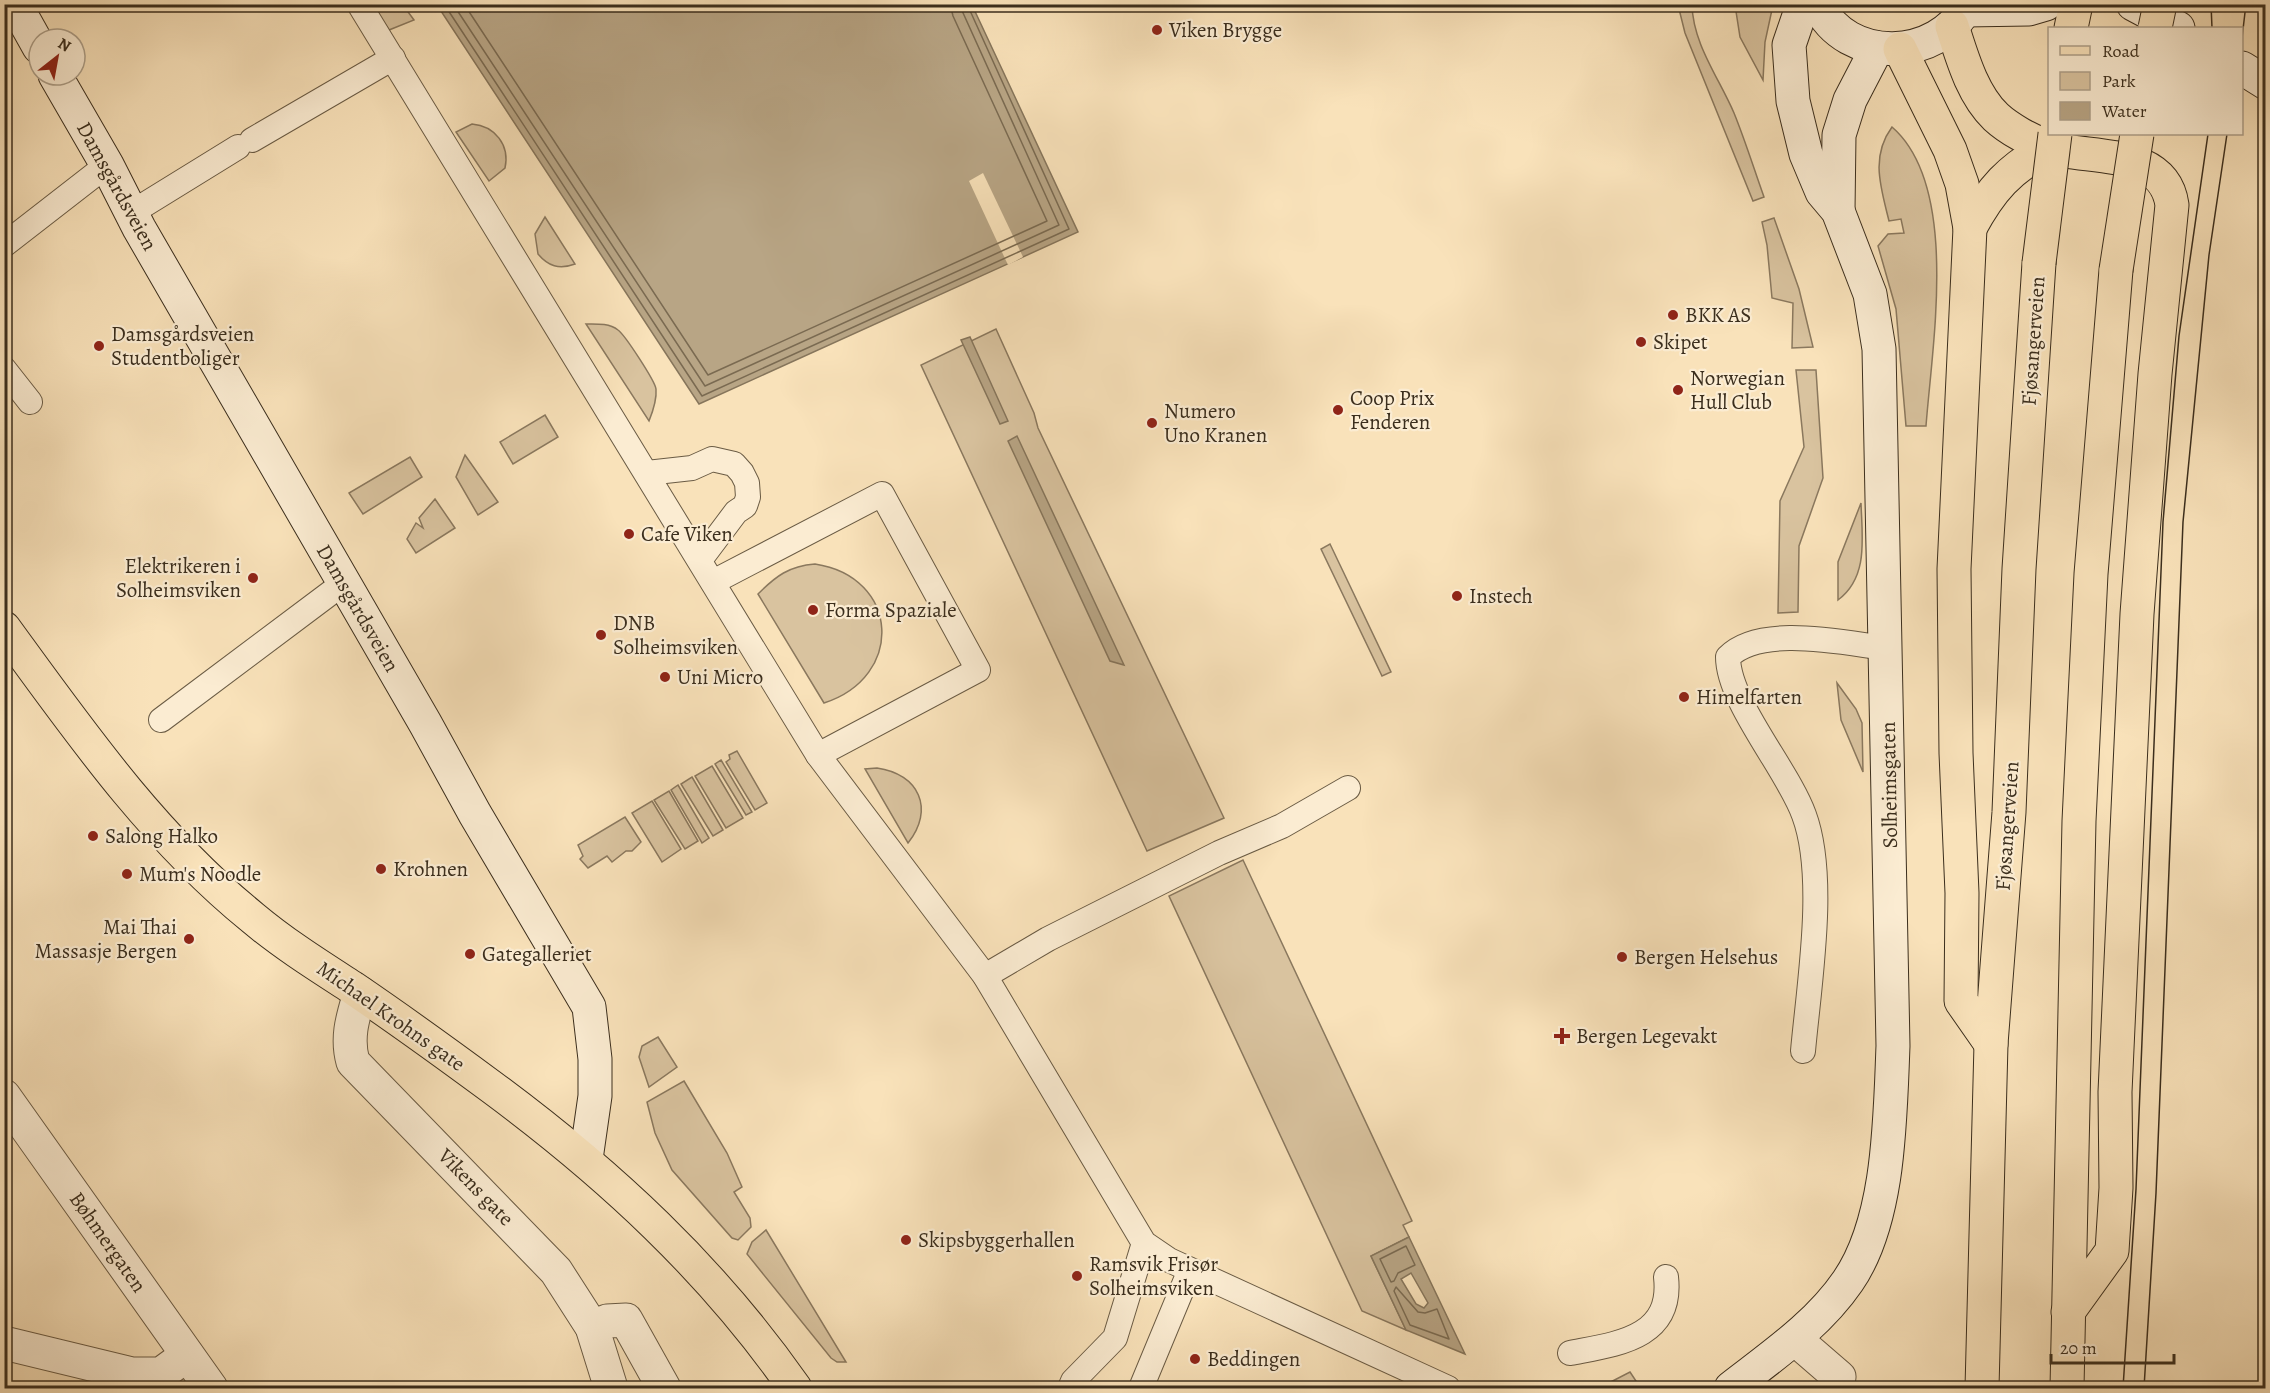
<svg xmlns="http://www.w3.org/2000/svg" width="2270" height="1393" font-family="Alegreya,serif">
	<rect width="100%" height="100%" fill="#f9e2ba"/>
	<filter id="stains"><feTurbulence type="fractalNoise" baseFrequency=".00333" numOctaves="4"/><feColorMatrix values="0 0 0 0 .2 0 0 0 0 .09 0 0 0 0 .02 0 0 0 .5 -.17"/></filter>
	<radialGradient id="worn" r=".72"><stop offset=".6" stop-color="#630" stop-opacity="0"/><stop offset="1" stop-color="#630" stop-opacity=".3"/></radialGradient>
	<g fill="#d9c39f" stroke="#8a785e" stroke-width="1.5">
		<path d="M372 5H403L414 20 389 30Z"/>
		<path d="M1678 5H1692C1693 44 1719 78 1734 113 1745 140 1754 169 1764 197L1753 201 1685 33Z"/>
		<path d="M1735 5H1773L1765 42 1763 80 1740 37Z"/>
		<path d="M472 124C495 126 510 145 505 168L489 181 456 132Z"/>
		<path d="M1892 127C1960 186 1932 345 1926 426H1906L1896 309 1878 246 1888 234 1904 233 1901 219 1889 221C1881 188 1870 157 1892 127Z"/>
		<path d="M545 217 575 264C559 270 548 266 538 254L535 234Z"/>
		<path d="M1774 218 1799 289 1813 347 1792 348 1793 303 1772 298 1767 245 1762 222Z"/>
		<path d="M586 324C596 324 609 323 618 330 625 335 655 381 656 389 657 400 653 411 649 421Z"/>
		<path d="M996 329 1034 413 1038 428 1224 818 1147 851 921 365Z"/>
		<path d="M1796 370H1816L1823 478 1799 546 1798 612 1778 613 1780 501 1804 447Z"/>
		<path d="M545 415 558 437 513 464 500 442Z"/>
		<path d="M465 455 498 502 478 515 456 477Z"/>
		<path d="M410 457 422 477 363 514 349 493Z"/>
		<path d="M435 499 455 528 416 553 407 539 416 523 423 528 419 518Z"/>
		<path d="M1861 503C1862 537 1869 577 1838 600V562Z"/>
		<path d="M1330 544 1391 672 1382 676 1321 549Z"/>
		<path d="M815 564C900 577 905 677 824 703L758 594C776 576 789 566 815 564Z"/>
		<path d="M1837 683 1856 709 1862 723 1863 772 1841 720Z"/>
		<path d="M737 751 767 803 755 810 726 762 730 759 729 755Z"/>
		<path d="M721 760 752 812 746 815 715 764Z"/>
		<path d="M712 766 743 818 726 828 695 776Z"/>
		<path d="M877 768C919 774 935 809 908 843L865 769Z"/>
		<path d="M692 777 723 830 713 836 681 784Z"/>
		<path d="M678 785 709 838 702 843 671 790Z"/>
		<path d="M669 791 698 841 685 849 654 800Z"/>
		<path d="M652 801 681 849 662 862 632 813Z"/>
		<path d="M625 817 641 842 632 851H626L612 862 607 856 588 868 580 859 583 856 578 845Z"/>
		<path d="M1243 860 1412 1221 1403 1225 1409 1237 1371 1256 1406 1330 1362 1311 1169 896Z"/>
		<path d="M658 1037 677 1067 649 1087 639 1057 642 1046Z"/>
		<path d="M684 1081 727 1153 742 1187 734 1192 750 1218 751 1227 738 1240 732 1238 672 1170 655 1133 647 1102Z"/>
		<path d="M766 1230 846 1362H837L831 1358 747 1254 752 1242Z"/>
		<path d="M1630 1372 1638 1384 1631 1388H1599Z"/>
	</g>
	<g fill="#b8a585" stroke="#86755b" stroke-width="1.5" fill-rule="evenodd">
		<path d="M437 5H972L1078 232 699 404Z"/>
		<path d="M970 337 1008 421 1000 424 961 340Z"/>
		<path d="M1017 436 1124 665 1110 661 1008 441Z"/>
		<path d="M1409 1237 1465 1354 1406 1330 1371 1256ZM1411 1273 1428 1303 1424 1308 1416 1304 1401 1279Z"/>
	</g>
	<path fill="#f9e2ba" d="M983 173 1023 257 1008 265 969 181Z"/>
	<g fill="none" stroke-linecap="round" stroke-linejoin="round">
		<g stroke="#7a6a51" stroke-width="1.5">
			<path d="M444 4 702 396 1069 229 967 4"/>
			<path d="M453 4 705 386 1059 225 959 4"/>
			<path d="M464 4 708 375 1047 221 953 16 950 4"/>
			<path d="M1406 1246 1415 1265 1398 1273 1394 1281 1391 1282 1380 1259Z"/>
			<path d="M1396 1287 1418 1312 1425 1313 1437 1309 1449 1339 1410 1325 1394 1291Z"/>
		</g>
		<defs>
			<g id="lane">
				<path d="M359 4 818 755 985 976 1144 1243 1169 1260 1448 1388"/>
				<path d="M252 140 393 58"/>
				<path d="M131 213 238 147"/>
				<path d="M4 245 107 165"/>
				<path d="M4 369 30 402"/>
				<path d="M647 473 692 468 712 459 734 464 742 473 747 483 748 497 745 506 736 512 700 560"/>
				<path d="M713 582 882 494 978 670 818 755"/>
				<path d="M161 720 337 588"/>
				<path d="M985 976 1048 939 1219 853 1282 826 1348 788"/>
				<path d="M1803 1051C1809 984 1827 877 1804 815 1788 770 1728 702 1728 657 1760 624 1844 643 1886 648"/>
				<path d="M1570 1353C1616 1344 1673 1339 1666 1277"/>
				<path d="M1070 1388 1073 1381 1115 1338 1144 1243"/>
				<path d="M1141 1388 1190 1270"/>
			</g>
			<g id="street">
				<path d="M360 993C353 1017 346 1037 353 1062L556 1271 592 1327 611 1388"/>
				<path d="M4 1096 211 1388"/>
				<path d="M592 1327 607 1321 626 1320 664 1388"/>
				<path d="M1795 1339 1839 1377 1837 1388"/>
				<path d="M4 1343 132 1374H161L187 1355"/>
			</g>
			<g id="secondary">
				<path d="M15 4 39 47"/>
				<path d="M1818 4C1846 65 1939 62 1968 4"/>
				<path d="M2133 4 2178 28"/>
				<path d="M1965 10 2029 9 2046 4"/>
				<path d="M2242 68 2266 83"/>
				<path d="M55 75 107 165 139 228 425 723 475 814 589 1007 595 1059V1096L586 1159"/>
				<path d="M1838 211 1839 135 1850 100 1877 48"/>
				<path d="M1731 1388C1772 1356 1818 1325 1848 1281 1890 1220 1890 1118 1893 1046L1879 349 1870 294 1838 211 1822 192 1806 154 1793 101 1789 45 1803 4"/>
			</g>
			<path id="primary" d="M4 628C79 731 153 837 253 918 284 944 319 966 353 988 400 1020 447 1054 493 1088 609 1174 712 1269 795 1388"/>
			<g id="highway">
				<path d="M1952 26C1962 57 1972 94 1996 117 2009 129 2031 141 2048 147 2088 160 2164 147 2172 205L2155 374 2137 614 2115 1092 2116 1188 2112 1251 2068 1312"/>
				<path d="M2071 28 2076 4"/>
				<path d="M1900 49 1950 150 1962 184 1970 228 1954 569 1956 753 1962 893 1961 1001 1991 1044"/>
				<path d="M1970 228C1991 189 2009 169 2049 147"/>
				<path d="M1982 1388 1991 1044 2009 812 2019 569 2039 263"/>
				<path d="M2067 1388 2079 821 2091 574 2116 270"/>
			</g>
		</defs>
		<use href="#lane" stroke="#6a5b44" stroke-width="26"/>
		<use href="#street" stroke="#6a5b44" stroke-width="35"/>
		<use href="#secondary" stroke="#3b2e1d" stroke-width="35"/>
		<use href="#primary" stroke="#3b2e1d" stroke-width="35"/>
		<use href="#highway" stroke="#3b2e1d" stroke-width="35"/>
		<use href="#lane" stroke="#fbecd2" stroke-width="24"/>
		<use href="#street" stroke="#fbecd2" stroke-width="33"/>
		<use href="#secondary" stroke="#fbecd2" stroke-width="33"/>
		<use href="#primary" stroke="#f9e2ba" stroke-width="33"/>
		<use href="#highway" stroke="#f9e2ba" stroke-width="33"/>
		<g stroke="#3b2e1d" stroke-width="1.5">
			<path d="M2211 4 2212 28"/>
			<path d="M2242 38 2246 4"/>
			<path d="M2123 1388 2136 1189 2163 522 2179 336 2208 134"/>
			<path d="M2144 1388 2156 1193 2183 522 2209 255 2227 134"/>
		</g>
		<defs>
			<g id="highway-bridge">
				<path d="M2155 28 2160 4"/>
				<path d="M2039 263 2055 134"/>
				<path d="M2116 270 2137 134"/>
			</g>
		</defs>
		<use href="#highway-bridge" stroke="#3b2e1d" stroke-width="35" stroke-linecap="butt"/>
		<use href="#highway-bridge" stroke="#f9e2ba" stroke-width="33"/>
	</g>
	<g fill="#8f2418" stroke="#fbecd2" stroke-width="2">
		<circle cx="1157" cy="30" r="6"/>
		<circle cx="1673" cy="315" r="6"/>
		<circle cx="1641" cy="342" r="6"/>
		<circle cx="99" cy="346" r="6"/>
		<circle cx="1678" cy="390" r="6"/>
		<circle cx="1338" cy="410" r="6"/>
		<circle cx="1152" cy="423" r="6"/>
		<circle cx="629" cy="534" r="6"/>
		<circle cx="253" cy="578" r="6"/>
		<circle cx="1457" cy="596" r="6"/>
		<circle cx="813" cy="610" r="6"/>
		<circle cx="601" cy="635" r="6"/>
		<circle cx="665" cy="677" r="6"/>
		<circle cx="1684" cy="697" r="6"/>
		<circle cx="93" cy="836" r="6"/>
		<circle cx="381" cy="869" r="6"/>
		<circle cx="127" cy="874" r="6"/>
		<circle cx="189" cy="939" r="6"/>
		<circle cx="470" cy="954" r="6"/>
		<circle cx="1622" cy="957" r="6"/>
		<path d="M1559 1027h6v6h6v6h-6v6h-6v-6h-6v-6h6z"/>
		<circle cx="906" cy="1240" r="6"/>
		<circle cx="1077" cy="1276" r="6"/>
		<circle cx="1195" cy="1359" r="6"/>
	</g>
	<g text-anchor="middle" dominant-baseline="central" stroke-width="4.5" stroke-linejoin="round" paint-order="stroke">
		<g font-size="21" fill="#3b2e1d" stroke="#fbecd2" text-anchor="start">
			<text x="1169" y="30">Viken Brygge</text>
			<text x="1685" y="315">BKK AS</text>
			<text x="111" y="334">Damsgårdsveien<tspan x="111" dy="24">Studentboliger</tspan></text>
			<text x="1653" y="342">Skipet</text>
			<text x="1690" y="378">Norwegian<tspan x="1690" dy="24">Hull Club</tspan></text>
			<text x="1350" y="398">Coop Prix<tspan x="1350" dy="24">Fenderen</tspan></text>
			<text x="1164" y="411">Numero<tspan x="1164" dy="24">Uno Kranen</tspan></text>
			<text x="641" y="534">Cafe Viken</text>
			<text x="241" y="566" text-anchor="end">Elektrikeren i<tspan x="241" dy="24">Solheimsviken</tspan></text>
			<text x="1469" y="596">Instech</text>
			<text x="825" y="610">Forma Spaziale</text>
			<text x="613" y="623">DNB<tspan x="613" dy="24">Solheimsviken</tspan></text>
			<text x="677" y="677">Uni Micro</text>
			<text x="1696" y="697">Himelfarten</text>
			<text x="105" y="836">Salong Halko</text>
			<text x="393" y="869">Krohnen</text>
			<text x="139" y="874">Mum's Noodle</text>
			<text x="177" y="927" text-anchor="end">Mai Thai<tspan x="177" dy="24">Massasje Bergen</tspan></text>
			<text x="482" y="954">Gategalleriet</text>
			<text x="1634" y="957">Bergen Helsehus</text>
			<text x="1576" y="1036">Bergen Legevakt</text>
			<text x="918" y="1240">Skipsbyggerhallen</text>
			<text x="1089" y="1264">Ramsvik Frisør<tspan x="1089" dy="24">Solheimsviken</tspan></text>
			<text x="1207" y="1359">Beddingen</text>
		</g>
		<g font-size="21" fill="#3b2e1d" stroke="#fbecd2">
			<text transform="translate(117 186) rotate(61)">Damsgårdsveien</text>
			<text transform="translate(2033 341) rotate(-86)">Fjøsangerveien</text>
			<text transform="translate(358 608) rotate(60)">Damsgårdsveien</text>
			<text transform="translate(1889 785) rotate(-91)">Solheimsgaten</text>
			<text transform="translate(2007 826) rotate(-86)">Fjøsangerveien</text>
			<text transform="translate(391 1016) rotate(35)">Michael Krohns gate</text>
			<text transform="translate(476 1187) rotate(46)">Vikens gate</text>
			<text transform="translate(108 1242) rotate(55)">Bøhmergaten</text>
		</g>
	</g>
	<rect width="2270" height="1393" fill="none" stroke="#f9e2ba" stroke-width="24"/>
	<rect x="6" y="6" width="2258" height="1381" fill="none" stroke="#3b2e1d" stroke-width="3"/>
	<rect x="12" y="12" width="2246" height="1369" fill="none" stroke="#3b2e1d" stroke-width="1.5"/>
	<rect x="2048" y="27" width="195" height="108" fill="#fbecd2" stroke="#aea08a" stroke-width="1.5"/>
	<rect x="2060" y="46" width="30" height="9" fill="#f9e2ba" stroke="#aea08a" stroke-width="1.5"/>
	<text x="2102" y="57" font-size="18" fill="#3b2e1d">Road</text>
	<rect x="2060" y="72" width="30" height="18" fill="#d9c39f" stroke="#aea08a" stroke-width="1.5"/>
	<text x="2102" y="87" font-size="18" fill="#3b2e1d">Park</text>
	<rect x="2060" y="102" width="30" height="18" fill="#b8a585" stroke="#aea08a" stroke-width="1.5"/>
	<text x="2102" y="117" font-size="18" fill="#3b2e1d">Water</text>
	<g transform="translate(57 57) rotate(31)"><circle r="28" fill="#fbecd2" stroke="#aea08a" stroke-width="1.5"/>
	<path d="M0-4.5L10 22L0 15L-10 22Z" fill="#8f2418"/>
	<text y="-9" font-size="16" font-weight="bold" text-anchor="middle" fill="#3b2e1d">N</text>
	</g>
	<path d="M2051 1354v9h123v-9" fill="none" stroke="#3b2e1d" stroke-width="3"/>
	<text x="2060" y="1354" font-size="18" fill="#3b2e1d" stroke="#fbecd2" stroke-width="4.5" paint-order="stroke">20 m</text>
	<rect width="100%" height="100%" filter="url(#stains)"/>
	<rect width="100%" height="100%" fill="url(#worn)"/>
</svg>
